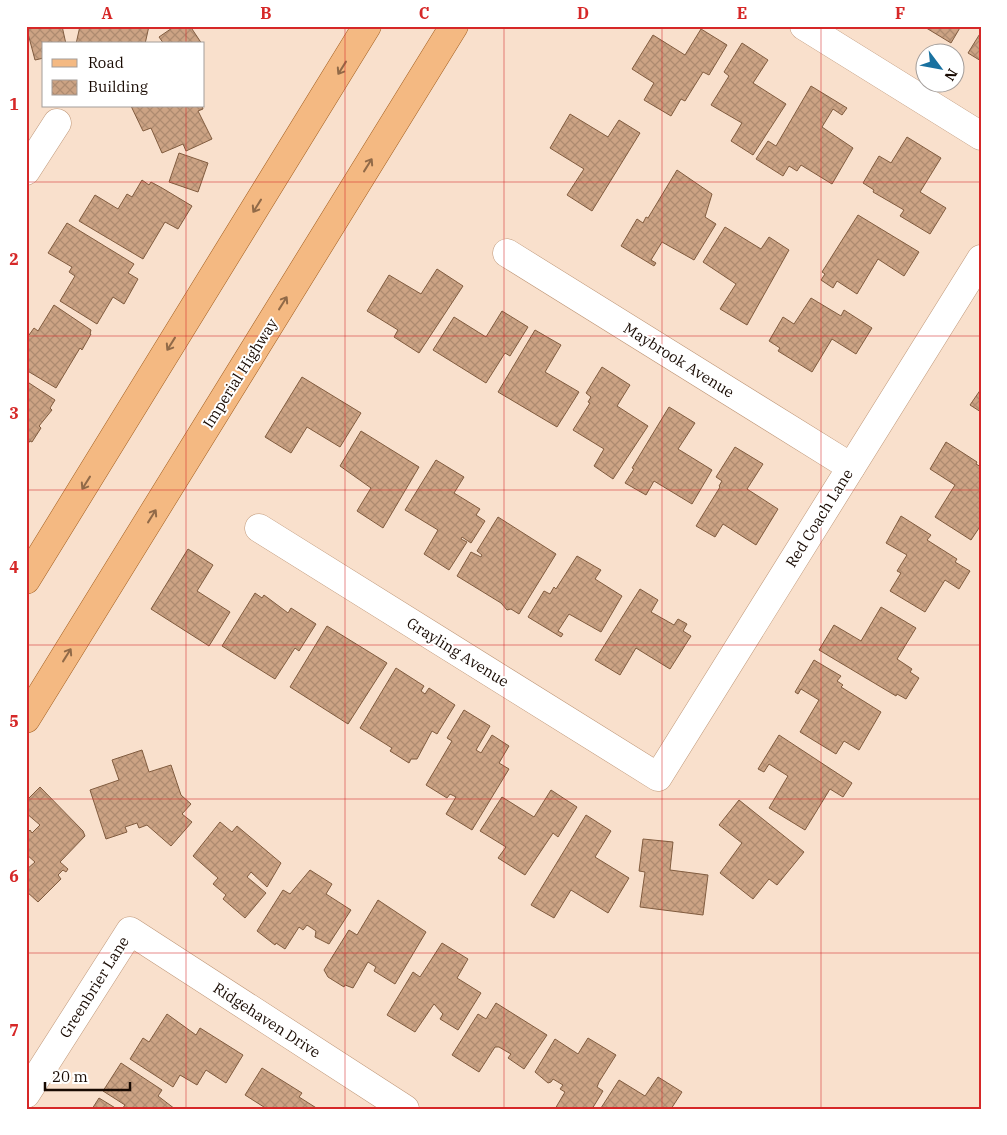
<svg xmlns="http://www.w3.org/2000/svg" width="1007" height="1135" font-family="'IBM Plex Serif',serif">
	<defs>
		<pattern id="building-cross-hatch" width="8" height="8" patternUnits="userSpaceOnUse" patternTransform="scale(1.25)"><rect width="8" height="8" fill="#cca384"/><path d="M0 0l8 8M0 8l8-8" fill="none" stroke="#ae8b70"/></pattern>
	</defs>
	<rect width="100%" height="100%" fill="#f9e0cc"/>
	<g fill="url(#building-cross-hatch)" stroke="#815c3f">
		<path d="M26 26H62L66 44H44V58L35 60Z"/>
		<path d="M80 26H149L145 44H76Z"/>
		<path d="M175 26H190L202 44H164L159 37Z"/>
		<path d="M923 26H961L951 43Z"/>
		<path d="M701 29 727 45 709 75 703 72 685 101 681 99 671 116 644 100 654 83 632 69 653 35 685 55Z"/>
		<path d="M981 32V61L968 53Z"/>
		<path d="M742 43 768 60 753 83 786 104 753 155 731 141 742 123 711 105 729 76 724 72Z"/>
		<path d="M811 86 847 108 842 115 833 109 822 127 853 148 832 184 801 165 797 171 789 166 783 176 756 159 768 141 776 146Z"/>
		<path d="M131 106H202L203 109 198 111 212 139 186 151 183 144 162 153 151 128 143 131Z"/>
		<path d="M570 114 608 137 619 120 640 133 592 211 567 195 584 169 550 148Z"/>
		<path d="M907 137 941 158 920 192 946 208 930 234 900 216 904 210 873 192 874 190 863 183 879 156 891 163Z"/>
		<path d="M179 153 208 163 198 192 169 182Z"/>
		<path d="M677 170 712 194 705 217 716 224 694 260 662 242 651 260 656 263 654 266 621 246 637 219 643 223 646 217 648 218Z"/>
		<path d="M142 180 149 185 151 182 162 188 192 206 178 229 165 222 143 259 79 221 95 195 118 209 127 194 132 197Z"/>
		<path d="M858 215 919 252 904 276 878 259 857 294 837 281 833 288 821 280 825 274 822 272Z"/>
		<path d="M67 223 134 264 128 273 138 279 124 304 113 297 97 324 60 301 75 276 69 272 72 267 48 253Z"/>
		<path d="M725 227 761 249 769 237 789 250 747 325 720 309 736 284 703 262Z"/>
		<path d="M437 269 463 286 419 353 394 337 398 330 367 311 389 275 421 294Z"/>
		<path d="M811 298 841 316 844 310 872 328 856 354 832 339 812 372 778 351 780 348 769 341 783 317 794 324Z"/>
		<path d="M54 305 91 330 90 334H91L82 350 80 348 56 388 26 370V333L29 335 34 328 38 331Z"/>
		<path d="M502 311 528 327 510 356 505 353 486 383 433 350 454 317 486 337Z"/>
		<path d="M535 330 561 345 545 372 579 392 557 427 498 392Z"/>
		<path d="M602 367 630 385 617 406 648 426 613 479 594 466 604 449 573 430 590 403 588 402 591 397 586 393Z"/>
		<path d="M302 377 361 413 340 447 307 427 291 453 265 437Z"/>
		<path d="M26 381 55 400 50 408 52 410 39 426 41 428 32 442 30 441 26 446Z"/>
		<path d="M981 389V412L970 405Z"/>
		<path d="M669 407 695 423 678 449 712 470 692 504 654 481 646 495 625 483 634 469 632 468Z"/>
		<path d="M361 431 419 467 383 528 357 511 371 488 340 466Z"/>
		<path d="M946 442 977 462 976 464 981 467V525L971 540 935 517 955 485 930 469Z"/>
		<path d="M735 447 763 464 747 489 778 509 756 545 723 524 715 537 696 526 720 487 719 486 722 481 716 477Z"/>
		<path d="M436 460 464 477 454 493 480 509 476 515 485 521 471 543 462 537 461 539 467 542 449 570 424 554 438 530 405 510Z"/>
		<path d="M901 516 931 535 927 540 957 559 955 562 970 571 959 589 945 580 925 612 890 591 901 573 897 571 907 555 886 543Z"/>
		<path d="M498 517 556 554 519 614 511 609 507 610 501 603 457 576 471 552 481 557 482 555 477 551Z"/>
		<path d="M188 549 213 565 197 591 230 612 209 646 151 609Z"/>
		<path d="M577 556 601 570 595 579 622 596 601 632 569 614 558 631 563 634 561 637 528 617 544 591 550 594 554 587 556 589Z"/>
		<path d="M640 589 658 600 651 612 674 625 678 619 687 624 683 631 691 636 670 669 636 648 620 675 595 660Z"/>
		<path d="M255 593 262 598 264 595 288 613 291 608 316 624 299 651 295 648 275 679 222 646Z"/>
		<path d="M881 607 916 628 897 659 912 669 910 672 919 678 906 699 897 694 896 696 819 650 834 625 861 641Z"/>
		<path d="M327 626 387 663 348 724 290 687Z"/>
		<path d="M814 660 841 676 837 681 843 685 841 687 881 712 859 750 844 741 836 754 800 732 819 700 801 689 798 694 795 692Z"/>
		<path d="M396 668 424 686 421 691 425 694 429 688 455 705 437 734 432 731 417 759H411L409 763 390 751 392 748 360 728Z"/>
		<path d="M464 710 490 726 476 750 481 753 492 735 509 746 499 763 509 769 472 830 446 814 456 797 450 794 447 798 426 785 452 741 447 738Z"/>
		<path d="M779 735 852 783 843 797 830 789 805 830 769 808 788 776 769 764 764 772 758 769Z"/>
		<path d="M142 750 149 772 171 765 181 795 191 804 182 814 192 822 171 846 147 825 139 828 137 823 125 827 127 832 106 839 90 790 119 780 112 760Z"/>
		<path d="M40 787 83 831 85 836 60 862 68 869 66 872 63 870 58 875 61 879 38 902 26 891V870L35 862 26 854V834L30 830 32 833 40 825 26 813V801Z"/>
		<path d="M551 790 577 807 558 837 553 833 525 875 498 858 506 847 480 831 502 797 534 817Z"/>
		<path d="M739 800 804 852 777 885 769 879 753 899 720 873 742 843 719 825Z"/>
		<path d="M586 815 611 831 595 857 629 878 608 913 571 890 554 918 531 905Z"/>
		<path d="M220 822 232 832 237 826 281 863 267 887 251 872 247 877 266 893 245 918 223 899 226 895 213 884 218 878 193 856Z"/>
		<path d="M643 839 673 842 670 870 708 875 703 915 640 907 645 872 639 871Z"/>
		<path d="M310 870 332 884 326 894 351 910 329 944 315 937 316 931 307 925 303 930 299 927 285 949 276 943 275 945 257 931 283 890 290 894Z"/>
		<path d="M378 900 426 932 395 984 374 971 376 967 368 962 353 988 345 985 344 987 328 977 324 970 349 930 357 935Z"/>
		<path d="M442 943 468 959 457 978 481 993 458 1030 440 1019 443 1014 434 1004 415 1032 387 1015 413 972 420 977Z"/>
		<path d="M496 1003 547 1035 524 1069 508 1058 511 1054 499 1047H495L479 1072 452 1055 478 1014 486 1019Z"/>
		<path d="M167 1014 196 1035 200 1028 243 1055 226 1083 206 1070 197 1085 180 1075 173 1087 130 1059 143 1038 149 1042Z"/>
		<path d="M588 1038 616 1055 599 1082 597 1087 603 1091 592 1109H555L565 1092 560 1089 563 1085 553 1079 551 1082 548 1083 535 1072 555 1039 578 1054Z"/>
		<path d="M121 1063 162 1090 158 1096 175 1109H122L125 1105 103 1091Z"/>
		<path d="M262 1068 302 1093 299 1097 318 1109H267L245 1095Z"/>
		<path d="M658 1077 682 1092 671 1109 601 1108 619 1080 645 1096Z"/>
		<path d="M99 1098 117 1109H92Z"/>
	</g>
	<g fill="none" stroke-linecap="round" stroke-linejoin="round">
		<defs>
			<g id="minor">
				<path d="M804 26 981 136"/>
				<path d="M26 171 57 123"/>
				<path d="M507 253 851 467"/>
				<path d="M259 528 658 777 981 259"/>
				<path d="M26 1094 130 931 405 1109"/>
			</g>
			<g id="major">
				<path d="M26 580 367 26"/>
				<path d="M26 719 454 26"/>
			</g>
		</defs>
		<use href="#minor" stroke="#bf9778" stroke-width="29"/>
		<use href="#major" stroke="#a25e1f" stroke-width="29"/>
		<use href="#minor" stroke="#fff" stroke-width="28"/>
		<use href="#major" stroke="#f4b982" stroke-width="28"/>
	</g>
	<defs><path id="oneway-shaft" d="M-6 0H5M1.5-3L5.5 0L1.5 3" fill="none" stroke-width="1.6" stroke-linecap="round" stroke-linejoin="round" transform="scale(1.25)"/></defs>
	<g stroke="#916a48">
		<use href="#oneway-shaft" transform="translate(342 68) rotate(122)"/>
		<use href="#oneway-shaft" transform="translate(368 165) rotate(-58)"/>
		<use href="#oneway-shaft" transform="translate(257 206) rotate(122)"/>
		<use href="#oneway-shaft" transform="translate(283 303) rotate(-58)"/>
		<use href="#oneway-shaft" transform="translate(171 344) rotate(122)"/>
		<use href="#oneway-shaft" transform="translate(86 483) rotate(122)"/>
		<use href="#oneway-shaft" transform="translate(152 516) rotate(-58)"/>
		<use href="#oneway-shaft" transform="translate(67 655) rotate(-58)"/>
	</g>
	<path fill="none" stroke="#d62828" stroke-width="1" stroke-opacity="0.55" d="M186 26V44M345 26V1109M504 26V1109M662 26V1109M821 26V1109M186 106V1109M26 182H981M26 336H981M26 490H981M26 645H981M26 799H981M26 953H981"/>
	<g text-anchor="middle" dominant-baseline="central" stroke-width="4" stroke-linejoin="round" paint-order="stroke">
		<g font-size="15" fill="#180a02" stroke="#fff">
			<text transform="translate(679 360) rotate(32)">Maybrook Avenue</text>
			<text transform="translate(240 373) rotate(-58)">Imperial Highway</text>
			<text transform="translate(819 518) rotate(-58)">Red Coach Lane</text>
			<text transform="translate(458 652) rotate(32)">Grayling Avenue</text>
			<text transform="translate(94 987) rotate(-58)">Greenbrier Lane</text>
			<text transform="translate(267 1020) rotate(33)">Ridgehaven Drive</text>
		</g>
	</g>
	<rect width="1007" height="1135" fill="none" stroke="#ffffff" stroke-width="55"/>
	<rect x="42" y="42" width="162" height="65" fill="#ffffff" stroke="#a39d9a"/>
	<rect x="52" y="59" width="25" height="8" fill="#f4b982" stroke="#a39d9a"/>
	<text x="88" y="68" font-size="15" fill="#180a02">Road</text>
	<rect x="52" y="80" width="25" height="15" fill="url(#building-cross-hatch)" stroke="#a39d9a"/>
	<text x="88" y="92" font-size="15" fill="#180a02">Building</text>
	<g transform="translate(940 68) rotate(122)"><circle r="24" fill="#ffffff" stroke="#a39d9a"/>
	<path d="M0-4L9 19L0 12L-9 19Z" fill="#1971a0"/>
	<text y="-8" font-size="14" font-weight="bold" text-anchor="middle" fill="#180a02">N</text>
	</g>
	<path d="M45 1082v8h85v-8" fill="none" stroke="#180a02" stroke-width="2.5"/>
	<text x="52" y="1082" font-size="15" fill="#180a02" stroke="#ffffff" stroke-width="4" paint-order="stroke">20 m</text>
	<rect x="28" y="28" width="952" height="1080" fill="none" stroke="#d62828" stroke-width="2"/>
	<g font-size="16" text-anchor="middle" font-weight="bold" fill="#d62828">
		<text x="107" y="19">A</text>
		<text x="266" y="19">B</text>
		<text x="424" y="19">C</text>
		<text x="583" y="19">D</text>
		<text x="742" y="19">E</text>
		<text x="900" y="19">F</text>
		<text x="14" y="110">1</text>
		<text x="14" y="265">2</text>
		<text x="14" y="419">3</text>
		<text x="14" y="573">4</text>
		<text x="14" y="727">5</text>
		<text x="14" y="882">6</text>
		<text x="14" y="1036">7</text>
	</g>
</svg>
